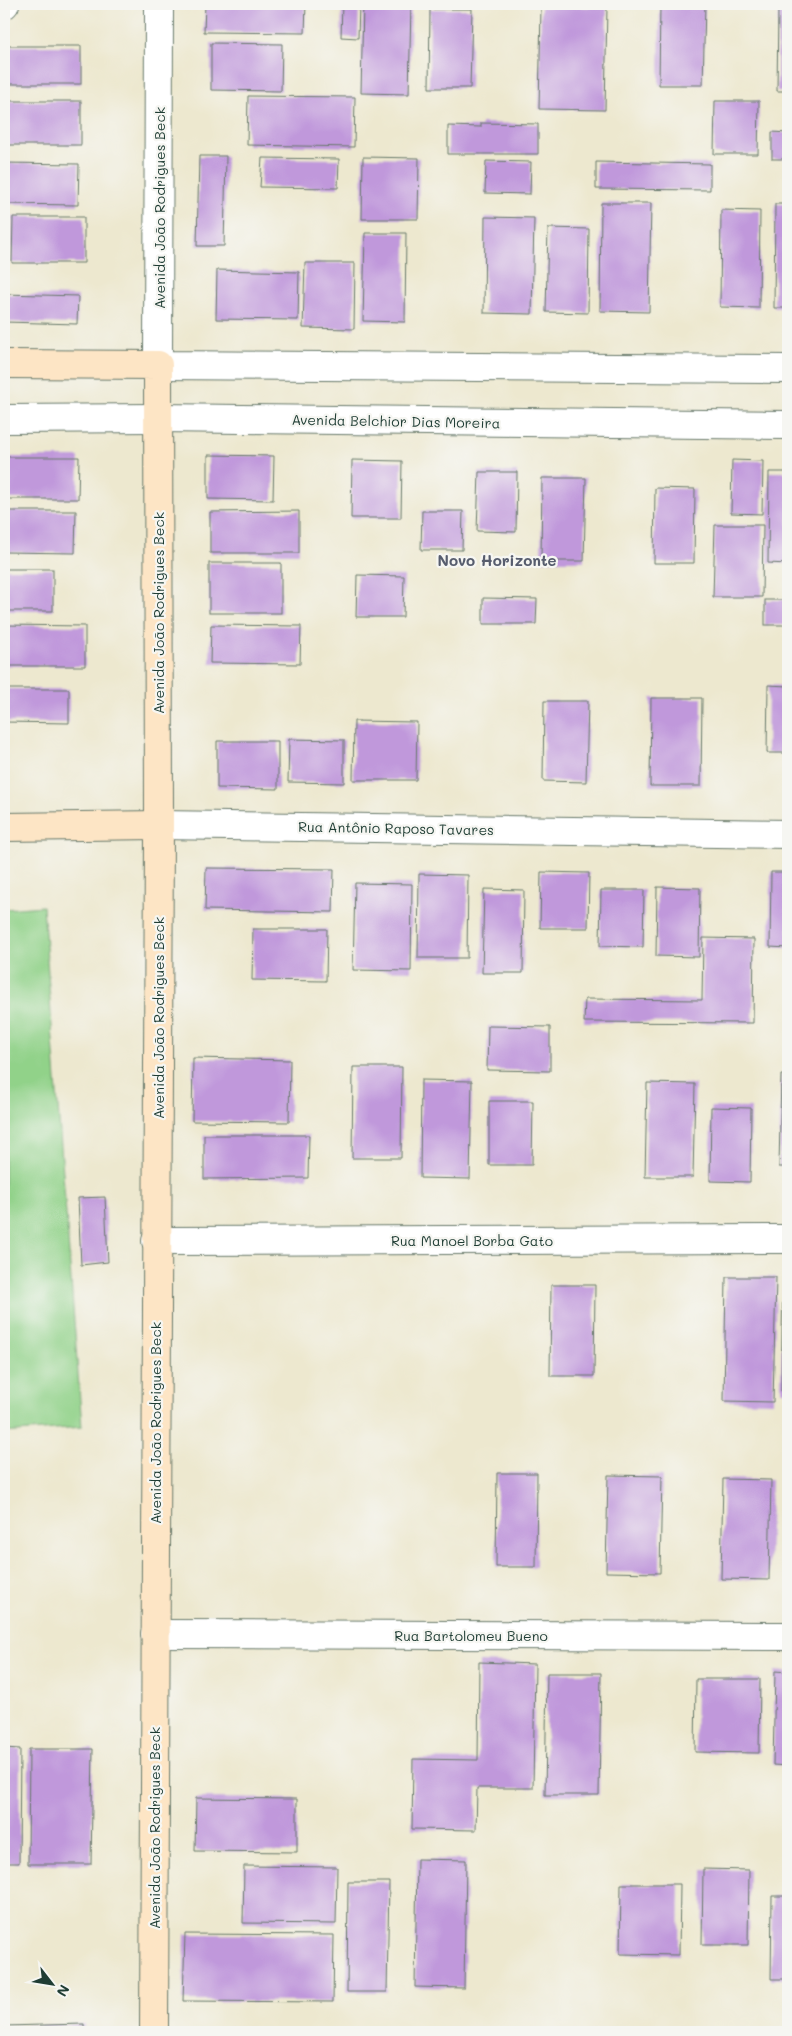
<svg xmlns="http://www.w3.org/2000/svg" width="792" height="2036" font-family="Mali,sans-serif">
	<rect width="100%" height="100%" fill="#f6f6f2"/>
	<filter id="ink" filterUnits="userSpaceOnUse"><feTurbulence type="fractalNoise" baseFrequency=".02" numOctaves="2"/><feDisplacementMap in="SourceGraphic" scale="10" xChannelSelector="R" yChannelSelector="G"/><feConvolveMatrix kernelMatrix="1 2 1 2 8 2 1 2 1" color-interpolation-filters="sRGB"/></filter>
	<filter id="wash" filterUnits="userSpaceOnUse"><feTurbulence type="fractalNoise" baseFrequency=".0096" numOctaves="4" result="noise"/><feDisplacementMap in="SourceGraphic" scale="20" xChannelSelector="R" yChannelSelector="G"/><feGaussianBlur stdDeviation="1.12" result="paint"/><feColorMatrix in="noise" values="0 0 0 0 0 0 0 0 0 0 0 0 0 0 0 0 0 1.4 0 .05"/><feComposite in="paint" operator="in"/></filter>
	<g filter="url(#wash)">
		<rect width="100%" height="100%" fill="#ede8cf"/>
		<path fill="#91d289" stroke="#58885e" d="M43 906 82 1427 4 1433V909Z"/>
		<g id="blocks">
			<g fill="#c098db">
				<path d="M205 4H306L305 33 204 32Z"/>
				<path d="M342 4H359L358 38 341 37Z"/>
				<path d="M363 4H411L409 94 361 93Z"/>
				<path d="M660 4H705L703 85H659Z"/>
				<path d="M541 7H607L605 110 539 109Z"/>
				<path d="M430 9H472L470 88H429Z"/>
				<path d="M778 9H788V91H777Z"/>
				<path d="M211 43 282 44 281 91 211 90Z"/>
				<rect x="5" y="46" width="76" height="38"/>
				<path d="M248 96 355 97 354 147 247 145Z"/>
				<rect x="8" y="101" width="73" height="44"/>
				<path d="M715 101H759L758 154H714Z"/>
				<path d="M481 123 538 124V154H448V126L481 127Z"/>
				<path d="M772 132 788 133V159H772Z"/>
				<path d="M199 156H226L224 246H197Z"/>
				<path d="M363 157 419 158 418 219H362Z"/>
				<path d="M262 158 339 159 338 188 260 187Z"/>
				<path d="M486 161 531 162 530 194 485 193Z"/>
				<path d="M596 162 710 164V190L596 189Z"/>
				<path d="M4 163 79 164 78 205 4 204Z"/>
				<path d="M601 203H651L649 312 600 311Z"/>
				<path d="M775 204H788V308H774Z"/>
				<path d="M721 210 760 211 759 308 720 307Z"/>
				<path d="M13 217H84V263H12Z"/>
				<path d="M485 217 534 218 532 314 484 313Z"/>
				<path d="M548 228 589 229 588 313 546 312Z"/>
				<path d="M365 233H406L405 322 363 321Z"/>
				<path d="M305 263H355L354 329 303 328Z"/>
				<path d="M217 270 299 272 298 320 216 319Z"/>
				<path d="M4 294 78 296 77 324 4 322Z"/>
				<path d="M208 455 274 456 273 500 208 499Z"/>
				<path d="M4 457H79L78 499H4Z"/>
				<path d="M352 460 402 461 401 518H351Z"/>
				<path d="M732 460 763 461 762 514 731 513Z"/>
				<path d="M479 472H517L516 532 477 531Z"/>
				<path d="M769 472H788V564L768 563Z"/>
				<path d="M542 478H586L584 561H541Z"/>
				<path d="M655 488 695 489 694 563H654Z"/>
				<path d="M4 511H76L75 553 4 552Z"/>
				<path d="M299 511V553H210V512Z"/>
				<path d="M422 511H463L462 550H421Z"/>
				<path d="M715 525H763L762 597H713Z"/>
				<rect x="209" y="563" width="72" height="50"/>
				<rect x="4" y="569" width="49" height="42"/>
				<path d="M357 575 404 576 403 617H356Z"/>
				<path d="M483 598 537 599 536 624H483Z"/>
				<rect x="765" y="600" width="23" height="25"/>
				<path d="M4 625 85 626V666H4Z"/>
				<path d="M211 625 301 626 300 664 210 663Z"/>
				<path d="M768 685 788 686V753H767Z"/>
				<path d="M4 689H69V723L4 722Z"/>
				<path d="M651 698H702L701 786H650Z"/>
				<path d="M544 701H588L586 782 543 781Z"/>
				<path d="M354 721 417 722 416 780H353Z"/>
				<path d="M289 739 344 740V783L288 782Z"/>
				<path d="M217 741H278V789L217 788Z"/>
				<path d="M206 868 334 869 333 912 205 910Z"/>
				<path d="M541 872 589 873 588 928H540Z"/>
				<path d="M771 872H788V948L770 947Z"/>
				<path d="M419 874 468 875 467 958H418Z"/>
				<path d="M355 883 412 884 411 971 353 970Z"/>
				<path d="M657 887 700 888 699 957 656 956Z"/>
				<path d="M484 889 524 890 523 973H482Z"/>
				<path d="M601 890H644L643 947 600 946Z"/>
				<path d="M253 929H327L326 981 252 980Z"/>
				<path d="M703 938 754 939 753 1023 584 1022 585 999 702 1000Z"/>
				<path d="M488 1026 550 1027V1071L487 1070Z"/>
				<path d="M193 1058 290 1060 289 1122 192 1121Z"/>
				<path d="M353 1067H402L401 1158H352Z"/>
				<path d="M781 1075H788V1167H779Z"/>
				<path d="M421 1080 472 1081 470 1179 420 1178Z"/>
				<path d="M647 1083 695 1084 693 1177H645Z"/>
				<path d="M489 1101H533L532 1165H489Z"/>
				<path d="M711 1107 751 1108 750 1182 710 1181Z"/>
				<path d="M204 1135H309L308 1178 204 1179Z"/>
				<path d="M105 1197 108 1262 81 1265 78 1198Z"/>
				<path d="M726 1277H776L773 1402 724 1401Z"/>
				<path d="M783 1278H788V1391H781Z"/>
				<path d="M551 1285H595L594 1376H550Z"/>
				<path d="M497 1473H537L536 1567H496Z"/>
				<path d="M608 1475 662 1476 660 1573 606 1572Z"/>
				<path d="M723 1479 771 1480 769 1580 721 1579Z"/>
				<path d="M479 1662 535 1664 533 1788H477L476 1830 412 1829 413 1759 478 1760Z"/>
				<path d="M775 1671 788 1672V1766L773 1765Z"/>
				<path d="M547 1673H601L599 1795H545Z"/>
				<path d="M696 1679H760L759 1753 695 1752Z"/>
				<path d="M4 1748 20 1749 19 1863H4Z"/>
				<path d="M29 1749H93L91 1864H28Z"/>
				<path d="M196 1798 297 1799V1852L195 1851Z"/>
				<path d="M417 1859 466 1860 464 1988 415 1987Z"/>
				<path d="M244 1866 337 1867 336 1924 243 1923Z"/>
				<path d="M703 1869 749 1870 748 1945H702Z"/>
				<path d="M348 1882H389L387 1992H347Z"/>
				<path d="M621 1884H680L679 1955 620 1954Z"/>
				<path d="M772 1896H788V1979H771Z"/>
				<path d="M185 1934 334 1935 333 2002 183 2001Z"/>
				<path d="M84 2024V2032H4V2026Z"/>
			</g>
		</g>
	</g>
	<g filter="url(#ink)">
		<use href="#blocks" fill-opacity="0" stroke="#67796a" stroke-width="1"/>
		<g fill="none" stroke-linecap="round" stroke-linejoin="round">
			<defs>
				<g id="street">
					<path d="M159 4 158 365 788 369"/>
					<path d="M4 5 5 4"/>
					<path d="M4 419 158 418 788 425"/>
					<path d="M159 825 788 834"/>
					<path d="M156 1241 788 1239"/>
					<path d="M155 1634 788 1636"/>
				</g>
				<g id="secondary">
					<path d="M4 364 158 365 159 825 154 2032"/>
					<path d="M4 827 159 825"/>
				</g>
			</defs>
			<use href="#street" stroke="#67796a" stroke-width="30"/>
			<use href="#secondary" stroke="#67796a" stroke-width="30"/>
			<use href="#street" stroke="#fff" stroke-width="28"/>
			<use href="#secondary" stroke="#fde5c5" stroke-width="28"/>
		</g>
	</g>
	<g text-anchor="middle" dominant-baseline="central" stroke-width="4.5" stroke-linejoin="round" paint-order="stroke">
		<g font-size="14" fill="#1f3d34" stroke="#f6f6f2">
			<text transform="translate(159 208) rotate(-90)">Avenida João Rodrigues Beck</text>
			<text transform="translate(396 421) rotate(1)">Avenida Belchior Dias Moreira</text>
			<text transform="translate(158 613) rotate(-90)">Avenida João Rodrigues Beck</text>
			<text transform="translate(396 828) rotate(1)">Rua Antônio Raposo Tavares</text>
			<text transform="translate(158 1018) rotate(-90)">Avenida João Rodrigues Beck</text>
			<text x="472" y="1240">Rua Manoel Borba Gato</text>
			<text transform="translate(155 1423) rotate(-90)">Avenida João Rodrigues Beck</text>
			<text x="471" y="1635">Rua Bartolomeu Bueno</text>
			<text transform="translate(154 1828) rotate(-90)">Avenida João Rodrigues Beck</text>
		</g>
		<g font-size="15" font-weight="bold" fill="#575d6e" stroke="#f6f6f2">
			<text x="497" y="560">Novo Horizonte</text>
		</g>
	</g>
	<rect width="792" height="2036" fill="none" stroke="#f6f6f2" stroke-width="20"/>
	<g transform="translate(52 1984) rotate(121)" stroke="#f6f6f2" stroke-width="4" paint-order="stroke">
	<path d="M0-4L9 19L0 12L-9 19Z" fill="#1f3d34"/>
	<text y="-8" font-size="14" font-weight="bold" text-anchor="middle" fill="#1f3d34">N</text>
	</g>
</svg>
